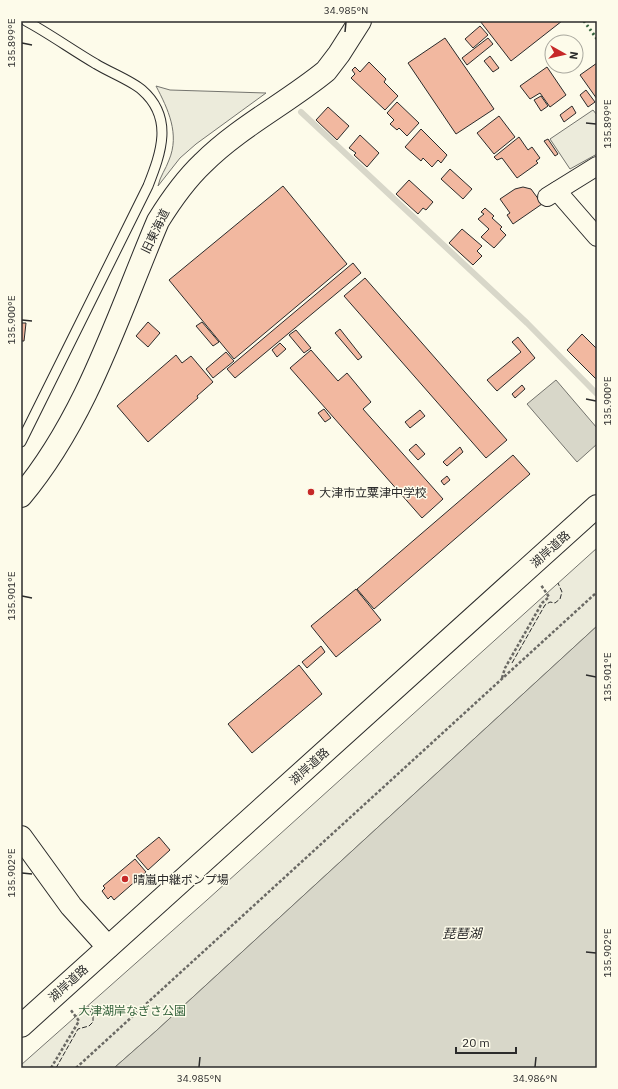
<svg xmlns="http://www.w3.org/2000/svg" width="618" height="1089" font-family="'IBM Plex Sans','Noto Sans JP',sans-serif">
	<rect width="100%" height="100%" fill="#fdfbea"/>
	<g fill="#ecebdb" stroke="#74746e">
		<path d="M156 86 170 90 266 93 196 144 180 158 158 186C160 176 166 169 169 160 180 134 168 109 156 86Z"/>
		<path d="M593 110 597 115V154L570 169 550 139Z"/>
		<path d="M597 548V626L156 1031 114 1068H21V1065L207 900Z"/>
	</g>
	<g fill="#d8d7c9" stroke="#74746e">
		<path d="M556 380 597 428V444L577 462 527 404Z"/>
		<path d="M597 626V1068H114L156 1031Z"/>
	</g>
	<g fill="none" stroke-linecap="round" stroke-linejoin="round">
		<path stroke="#d8d7c9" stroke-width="6" d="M301 112 527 323 597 394"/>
	</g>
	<g fill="#f2b8a0" stroke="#2b2b2b">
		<path d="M480 21H562L511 61Z"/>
		<path d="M480 26 488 35 473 48 465 39Z"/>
		<path d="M445 38 494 109 456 134 408 63Z"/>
		<path d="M488 38 493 44 467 65 462 58Z"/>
		<path d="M490 56 499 68 493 72 484 61Z"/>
		<path d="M369 62 386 79 384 82 398 96 385 110 351 78 355 74 352 70 355 67 360 72Z"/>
		<path d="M597 63V99L580 75Z"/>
		<path d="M547 67 566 95 550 107 540 93 530 99 520 86Z"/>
		<path d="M586 90 595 102 588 107 580 95Z"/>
		<path d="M541 96 548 106 541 111 534 100Z"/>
		<path d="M397 102 419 123 407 136 399 128 397 130 390 124 394 120 387 113Z"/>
		<path d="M572 106 576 113 564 122 560 115Z"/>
		<path d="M328 107 349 126 337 140 316 120Z"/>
		<path d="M499 116 515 137 494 154 477 133Z"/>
		<path d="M421 129 447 155 441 163 438 160 432 167 423 158 421 161 405 147Z"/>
		<path d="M360 135 379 153 367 167 354 155 356 153 349 148Z"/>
		<path d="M519 137 528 150 532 147 540 158 536 161 538 163 517 178 502 158 497 160 494 157Z"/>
		<path d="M548 139 558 154 555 156 544 141Z"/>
		<path d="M450 169 472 189 463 199 441 179Z"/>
		<path d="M409 180 433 202 426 210 423 208 418 214 396 194Z"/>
		<path d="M283 186 347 264 234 359 169 280Z"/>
		<path d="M523 187 531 189 542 204 513 224 507 215 510 213 500 199 515 189Z"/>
		<path d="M485 208 494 216 492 218 502 227 500 229 506 235 494 248 481 237 489 229 478 219 484 214 481 212Z"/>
		<path d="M462 229 482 246 477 251 482 256 473 265 449 243Z"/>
		<path d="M353 263 361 273 235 378 227 369Z"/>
		<path d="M365 278 507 440 486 458 344 296Z"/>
		<path d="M148 322 160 333 148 347 136 336Z"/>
		<path d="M202 322 219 342 213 346 196 326Z"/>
		<path d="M21 323H26L24 341H21Z"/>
		<path d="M340 329 362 357 358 360 335 333Z"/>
		<path d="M296 330 311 348 304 353 289 335Z"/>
		<path d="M582 334 597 349V380L567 350Z"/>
		<path d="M518 337 535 358 497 391 487 380 521 352 512 342Z"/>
		<path d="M280 343 286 349 277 357 272 350Z"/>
		<path d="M311 350 338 381 347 373 371 402 363 409 443 499 422 518 290 368Z"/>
		<path d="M226 352 234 361 213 378 206 369Z"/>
		<path d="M176 355 182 363 191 356 213 382 197 396 198 398 148 442 117 406Z"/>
		<path d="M522 385 525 389 515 398 512 394Z"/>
		<path d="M324 409 331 418 325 422 318 413Z"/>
		<path d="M420 410 425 416 410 428 405 422Z"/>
		<path d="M416 444 425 454 418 460 409 450Z"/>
		<path d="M460 447 463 452 447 466 443 462Z"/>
		<path d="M513 455 530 474 374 609 357 589Z"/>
		<path d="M447 476 450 480 444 485 441 481Z"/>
		<path d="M356 589 381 620 336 657 311 626Z"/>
		<path d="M321 646 325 652 307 668 302 662Z"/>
		<path d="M299 665 322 694 252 753 228 724Z"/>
		<path d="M159 837 170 850 148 870 136 856Z"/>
		<path d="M135 859 146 872 114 900 111 896 108 899 102 891 105 888 103 886Z"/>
	</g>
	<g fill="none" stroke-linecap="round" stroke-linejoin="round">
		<defs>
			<path id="service" d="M21 442 148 186C161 153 174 118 142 90 132 81 109 72 96 64 72 50 50 34 26 21"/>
			<g id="minor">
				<path d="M557 191 597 237"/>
				<path d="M547 197 597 166"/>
			</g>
			<g id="tertiary">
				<path d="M21 496C87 417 118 315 158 221 171 200 185 180 203 163 239 127 287 103 326 71L339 54 360 21"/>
				<path d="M21 837 71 906 108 947"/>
			</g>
			<path id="secondary" d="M21 1026 597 506"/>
		</defs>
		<use href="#service" stroke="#2b2b2b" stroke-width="11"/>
		<use href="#minor" stroke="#2b2b2b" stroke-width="20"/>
		<use href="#tertiary" stroke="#2b2b2b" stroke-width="24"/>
		<use href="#secondary" stroke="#2b2b2b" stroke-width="24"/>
		<g stroke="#6a6964" stroke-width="2.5" stroke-dasharray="3 2" stroke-linecap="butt">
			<path d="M502 678 505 668 542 603 549 597 541 585"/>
			<path d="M51 1068 79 1021 70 1009"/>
			<path d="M76 1068 597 592"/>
		</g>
		<use href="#service" stroke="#fdfbea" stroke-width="9"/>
		<use href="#minor" stroke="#fdfbea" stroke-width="18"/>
		<use href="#tertiary" stroke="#fdfbea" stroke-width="22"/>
		<use href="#secondary" stroke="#fdfbea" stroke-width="22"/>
		<path stroke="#34623c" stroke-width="3" stroke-dasharray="2 3" stroke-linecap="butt" d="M584 21 597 39"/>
		<g stroke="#2b2b2b" stroke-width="1" stroke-dasharray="5 2" stroke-linecap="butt">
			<path d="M512 663 545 605 550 602 555 603 560 599 562 592 558 583"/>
			<path d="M56 1068 78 1029 89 1026 93 1022V1016L88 1006"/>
		</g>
	</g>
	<path fill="none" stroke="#2b2b2b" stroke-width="1.5" d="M345 32 346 22M22 43 32 45M586 123 596 124M22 320 32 321M586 399 596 401M22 596 32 598M586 675 596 677M22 873 32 874M586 952 596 953M199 1067 200 1057M535 1067 536 1057"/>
	<g fill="#c62828" stroke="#fdfbea" stroke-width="1.5">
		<circle cx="311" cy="492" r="4"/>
		<circle cx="125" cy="879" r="4"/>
	</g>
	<g text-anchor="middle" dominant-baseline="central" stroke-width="3" stroke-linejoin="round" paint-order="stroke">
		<g font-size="12" fill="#2b2b2b" stroke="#fdfbea">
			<text transform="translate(155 231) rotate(-64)">旧東海道</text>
			<text transform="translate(550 549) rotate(-42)">湖岸道路</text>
			<text transform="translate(309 766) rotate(-42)">湖岸道路</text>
			<text transform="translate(68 983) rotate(-42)">湖岸道路</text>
		</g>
		<g font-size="12" fill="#2b2b2b" stroke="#fdfbea" text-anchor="start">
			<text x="319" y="492">大津市立粟津中学校</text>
			<text x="133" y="879">晴嵐中継ポンプ場</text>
		</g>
		<g font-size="12" fill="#34623c" stroke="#fdfbea">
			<text x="132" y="1010">大津湖岸なぎさ公園</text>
		</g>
		<g font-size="13" font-style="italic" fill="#2b2b2b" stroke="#fdfbea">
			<text x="462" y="933">琵琶湖</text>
		</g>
	</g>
	<rect width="618" height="1089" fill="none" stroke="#fdfbea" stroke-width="44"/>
	<g transform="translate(564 54) rotate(98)"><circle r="19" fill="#fdfbea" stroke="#a9a89e"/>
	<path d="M0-3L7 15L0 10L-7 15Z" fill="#c62828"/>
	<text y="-6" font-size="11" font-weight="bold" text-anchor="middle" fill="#2b2b2b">N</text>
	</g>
	<path d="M456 1047v6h60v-6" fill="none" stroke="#2b2b2b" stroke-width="2"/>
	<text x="462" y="1047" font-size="12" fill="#2b2b2b" stroke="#fdfbea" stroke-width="3" paint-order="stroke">20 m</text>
	<rect x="22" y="22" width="574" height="1045" fill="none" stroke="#2b2b2b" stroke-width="1.5"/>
	<g font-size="10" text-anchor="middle" fill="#2b2b2b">
		<text x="346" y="14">34.985°N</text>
		<text transform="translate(11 43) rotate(-90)" y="4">135.899°E</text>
		<text transform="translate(607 124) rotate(-90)" y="4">135.899°E</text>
		<text transform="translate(11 320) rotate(-90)" y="4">135.900°E</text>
		<text transform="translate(607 401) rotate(-90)" y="4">135.900°E</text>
		<text transform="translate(11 596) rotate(-90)" y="4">135.901°E</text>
		<text transform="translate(607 677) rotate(-90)" y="4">135.901°E</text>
		<text transform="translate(11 873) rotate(-90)" y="4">135.902°E</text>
		<text transform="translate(607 953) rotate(-90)" y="4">135.902°E</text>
		<text x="199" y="1082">34.985°N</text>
		<text x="535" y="1082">34.986°N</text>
	</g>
</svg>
